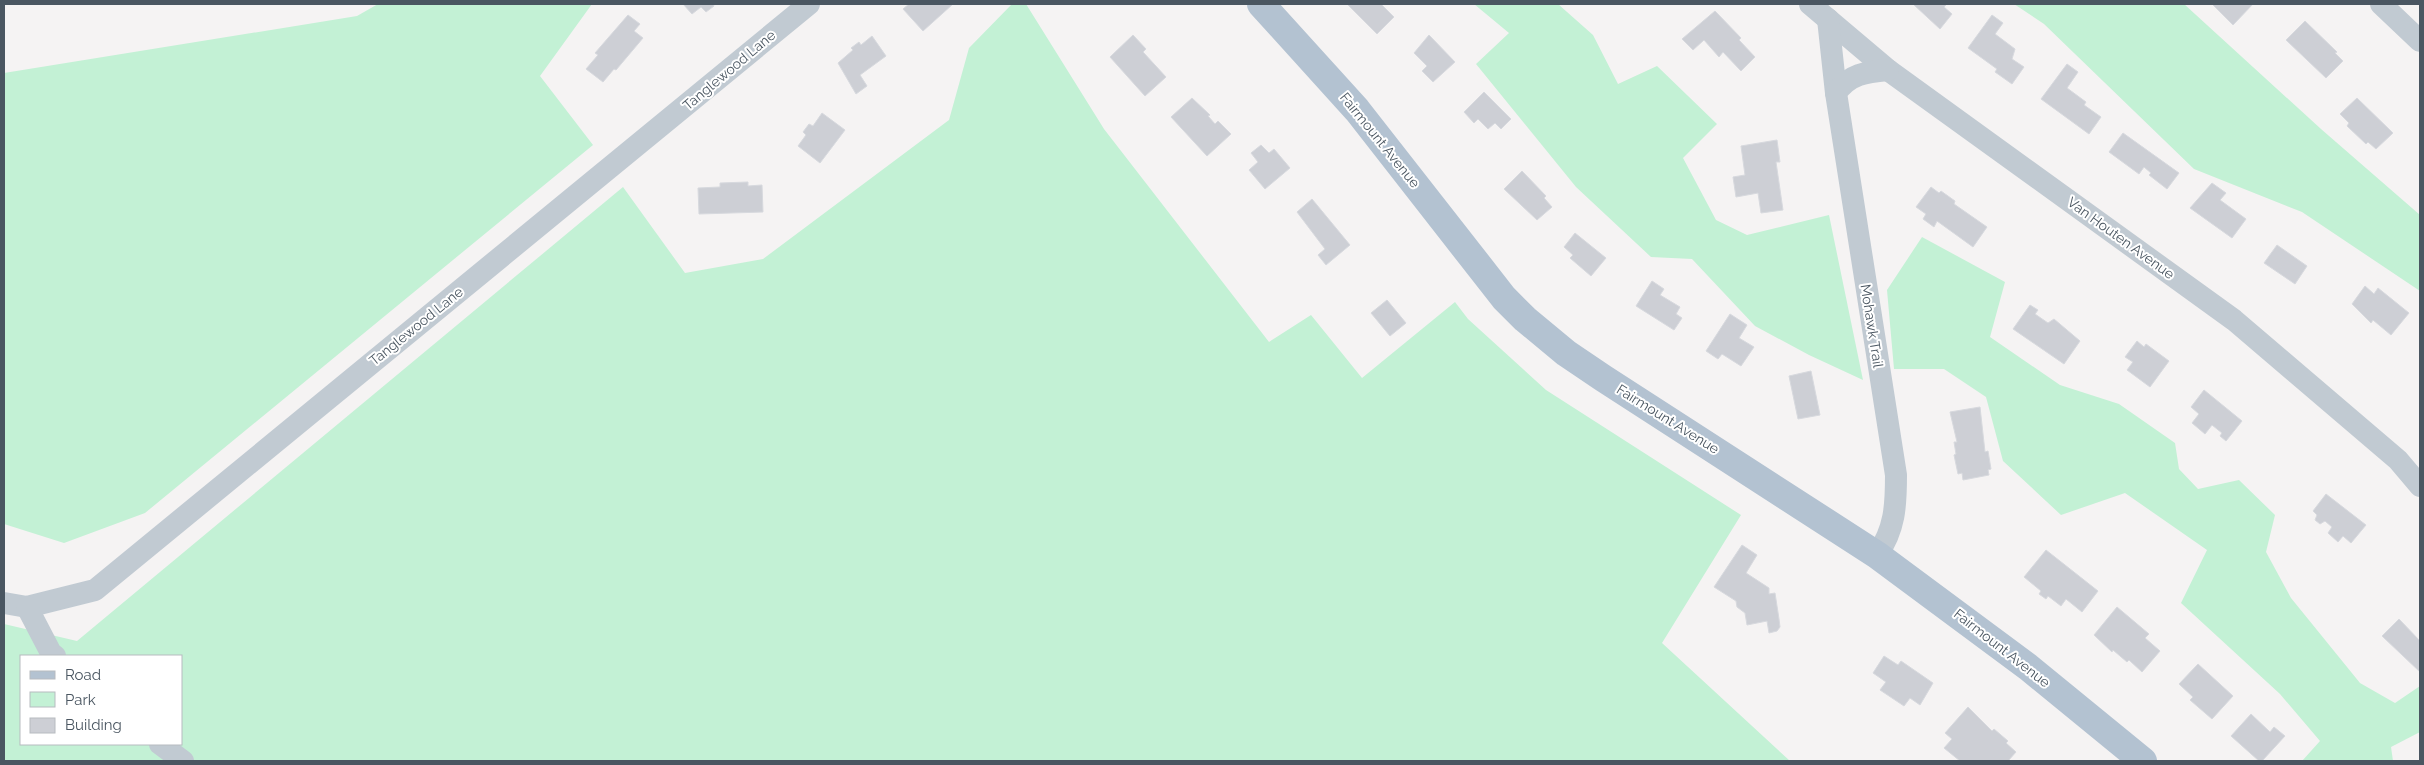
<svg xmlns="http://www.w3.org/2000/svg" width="2424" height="765" font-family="Raleway,sans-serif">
	<rect width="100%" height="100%" fill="#f5f3f3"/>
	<g fill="#c3f1d5" fill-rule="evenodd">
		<path d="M378 4H592L540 76 593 145 145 513 64 543 4 524V73L357 16Z"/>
		<path d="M1012 4H1026L1104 129 1269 342 1311 315 1362 378 1455 302 1468 319 1546 390 1741 515 1662 643 1790 761H4V624L77 641 623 187 685 273 763 259 949 120 969 48ZM21 656H181V744H21Z"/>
		<path d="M1474 4H1558L1593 35 1618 84 1657 66 1717 124 1683 158 1716 220 1747 235 1829 215 1863 380 1809 355 1755 326 1692 259 1651 257 1576 187 1476 64 1509 33Z"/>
		<path d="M2014 4H2184L2321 129 2420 215V291L2302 212 2194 169 2044 24Z"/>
		<path d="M1922 237 2005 282 1990 337 2060 385 2119 404 2175 443 2179 469 2198 489 2239 480 2275 515 2266 552 2291 598 2360 683 2395 703 2420 686V732L2391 747 2393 761H2302L2320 741 2280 694 2181 603 2207 550 2125 493 2061 515 2003 461 1986 397 1944 369H1894L1887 290Z"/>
	</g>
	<g fill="#cdcfd5" stroke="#d7d9de">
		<path d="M683 4H713L714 6 706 12 701 7 692 14Z"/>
		<path d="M909 4H953L923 31 903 9Z"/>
		<path d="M1347 4H1381L1394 17 1377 34Z"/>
		<path d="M1913 4H1947L1944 7 1952 14 1940 29Z"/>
		<path d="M2212 4H2253L2233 25Z"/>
		<path d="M1715 11 1741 38 1739 40 1755 57 1741 71 1723 52 1719 57 1704 40 1693 50 1682 39Z"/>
		<path d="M628 15 640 24 634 31 643 38 616 70 614 69 603 82 586 69 598 55 595 53Z"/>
		<path d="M1992 15 2003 23 1995 34 2015 49 2012 59 2024 67 2012 84 1995 72 1997 69 1968 48Z"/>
		<path d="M2305 21 2337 52 2335 53 2343 61 2326 78 2286 40Z"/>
		<path d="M1133 35 1146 49 1143 52 1166 77 1145 96 1110 57Z"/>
		<path d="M1429 35 1455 62 1433 82 1422 71 1427 66 1414 53Z"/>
		<path d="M872 36 886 56 860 75 867 86 856 94 838 63 853 50 851 48 859 42 861 45Z"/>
		<path d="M2067 64 2078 72 2067 88 2086 102 2084 105 2101 117 2089 134 2041 99Z"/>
		<path d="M1484 92 1511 119 1501 129 1495 123 1488 129 1478 119 1474 123 1464 112Z"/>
		<path d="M1192 98 1210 115 1208 116 1215 124 1218 121 1231 134 1207 156 1171 117Z"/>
		<path d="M2357 98 2393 133 2376 149 2368 142 2366 144 2347 126 2349 123 2340 114Z"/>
		<path d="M822 113 845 130 820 163 798 146 806 135 803 132 809 124 813 126Z"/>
		<path d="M2123 133 2179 173 2167 189 2149 175 2151 173 2144 167 2139 174 2109 152Z"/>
		<path d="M1777 140 1780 162H1776L1783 210 1761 213 1758 193 1736 197 1733 177 1745 175 1741 146Z"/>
		<path d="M1261 145 1269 153 1274 149 1290 168 1265 189 1249 170 1258 162 1251 153Z"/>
		<path d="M1522 171 1546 196 1544 198 1552 207 1537 220 1504 189Z"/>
		<path d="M748 182V186L762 185 763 212 699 214 698 188 720 187V183Z"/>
		<path d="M2212 183 2226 193 2220 200 2246 219 2232 238 2190 208Z"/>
		<path d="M1931 187 1939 193 1941 191 1955 201 1954 204 1987 227 1973 247 1937 221 1934 227 1923 219 1926 214 1916 207Z"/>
		<path d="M1312 199 1350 245 1326 265 1318 255 1325 249 1297 212Z"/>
		<path d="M1575 233 1606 258 1591 276 1570 258 1573 255 1564 247Z"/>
		<path d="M2277 245 2307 266 2295 284 2264 263Z"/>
		<path d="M1652 281 1664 289 1660 295 1680 307 1676 314 1682 318 1674 330 1636 306Z"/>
		<path d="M2365 286 2374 294 2378 288 2409 313 2391 335 2373 320 2371 323 2352 304Z"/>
		<path d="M1387 300 1406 323 1390 336 1371 313Z"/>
		<path d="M2030 305 2038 310 2035 314 2048 323 2054 319 2080 341 2064 364 2013 329Z"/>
		<path d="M1730 314 1747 325 1739 338 1754 347 1741 366 1722 354 1718 359 1706 351Z"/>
		<path d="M2137 341 2144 347 2146 344 2169 361 2150 387 2127 370 2133 362 2125 357Z"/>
		<path d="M1811 371 1820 415 1798 419 1789 376Z"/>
		<path d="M2204 390 2242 421 2226 441 2220 436 2222 433 2212 425 2205 434 2192 423 2199 414 2191 407Z"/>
		<path d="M1980 407 1985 452 1988 451 1991 469 1988 470 1989 475 1963 480 1962 473 1958 474 1954 455 1956 454 1954 442H1957L1950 412Z"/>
		<path d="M2326 494 2366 525 2351 543 2343 536 2338 542 2328 533 2332 527 2325 521 2320 524 2315 520 2317 515 2313 511Z"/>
		<path d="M1742 545 1757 555 1746 573 1769 588V594L1775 593 1779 619 1780 627 1777 631 1769 633 1767 621 1747 625 1745 613 1737 607 1736 601 1714 587Z"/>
		<path d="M2046 550 2098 591 2082 612 2066 599 2061 606 2048 596 2046 599 2039 594 2041 591 2024 577Z"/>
		<path d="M2117 607 2149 634 2145 638 2160 651 2142 672 2129 660 2127 662 2113 650 2112 652 2094 635Z"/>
		<path d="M2399 619 2420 641V672L2382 636Z"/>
		<path d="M1884 656 1898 665 1901 661 1933 683 1920 705 1910 698 1904 706 1880 690 1886 682 1873 673Z"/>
		<path d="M2198 664 2233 696 2212 719 2190 700 2193 697 2179 684Z"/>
		<path d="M1968 707 1992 731 1994 729 2008 741 2006 743 2016 752 2008 761H1960L1944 748 1952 739 1945 733Z"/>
		<path d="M2251 714 2270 732 2274 727 2285 736 2262 761H2259L2231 736Z"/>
	</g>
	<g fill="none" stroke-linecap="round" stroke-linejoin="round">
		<g stroke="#c1cad2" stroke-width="22">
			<path d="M1810 4 1888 70 2234 320 2398 460 2420 486"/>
			<path d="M2381 4 2420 41"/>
			<path d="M1828 19 1836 93"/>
			<path d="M1877 555C1895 529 1896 506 1896 475L1836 93C1849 74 1866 72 1888 70"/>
			<path d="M4 603 27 607 95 590 809 4"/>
			<path d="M27 607 51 653 55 656"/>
			<path d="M160 744 183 761"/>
		</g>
		<path stroke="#b3c2d1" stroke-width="28" d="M1261 4 1357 110 1504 298 1525 319 1566 353 1603 378 1877 555 2028 667 2143 761"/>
	</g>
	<g text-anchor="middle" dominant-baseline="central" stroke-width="4" stroke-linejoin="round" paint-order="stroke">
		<g font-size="14" fill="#4a5661" stroke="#fff">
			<text transform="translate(729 70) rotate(-40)">Tanglewood Lane</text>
			<text transform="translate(1380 140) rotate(51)">Fairmount Avenue</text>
			<text transform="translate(2121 238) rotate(36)">Van Houten Avenue</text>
			<text transform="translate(416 326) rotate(-39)">Tanglewood Lane</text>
			<text transform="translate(1872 326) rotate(81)">Mohawk Trail</text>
			<text transform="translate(1668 419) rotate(32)">Fairmount Avenue</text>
			<text transform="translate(2002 648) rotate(38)">Fairmount Avenue</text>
		</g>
	</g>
	<rect width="2424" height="765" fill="none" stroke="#4a5661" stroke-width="10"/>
	<rect x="20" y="655" width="162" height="90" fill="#ffffff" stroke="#b7bbc0"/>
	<rect x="30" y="671" width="25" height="8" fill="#b3c2d1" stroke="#b7bbc0"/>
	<text x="65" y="680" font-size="15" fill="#4a5661">Road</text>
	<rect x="30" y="692" width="25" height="15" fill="#c3f1d5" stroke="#b7bbc0"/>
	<text x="65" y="705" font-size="15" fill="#4a5661">Park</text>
	<rect x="30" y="718" width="25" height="15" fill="#cdcfd5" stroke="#b7bbc0"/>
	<text x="65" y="730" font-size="15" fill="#4a5661">Building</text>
</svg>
